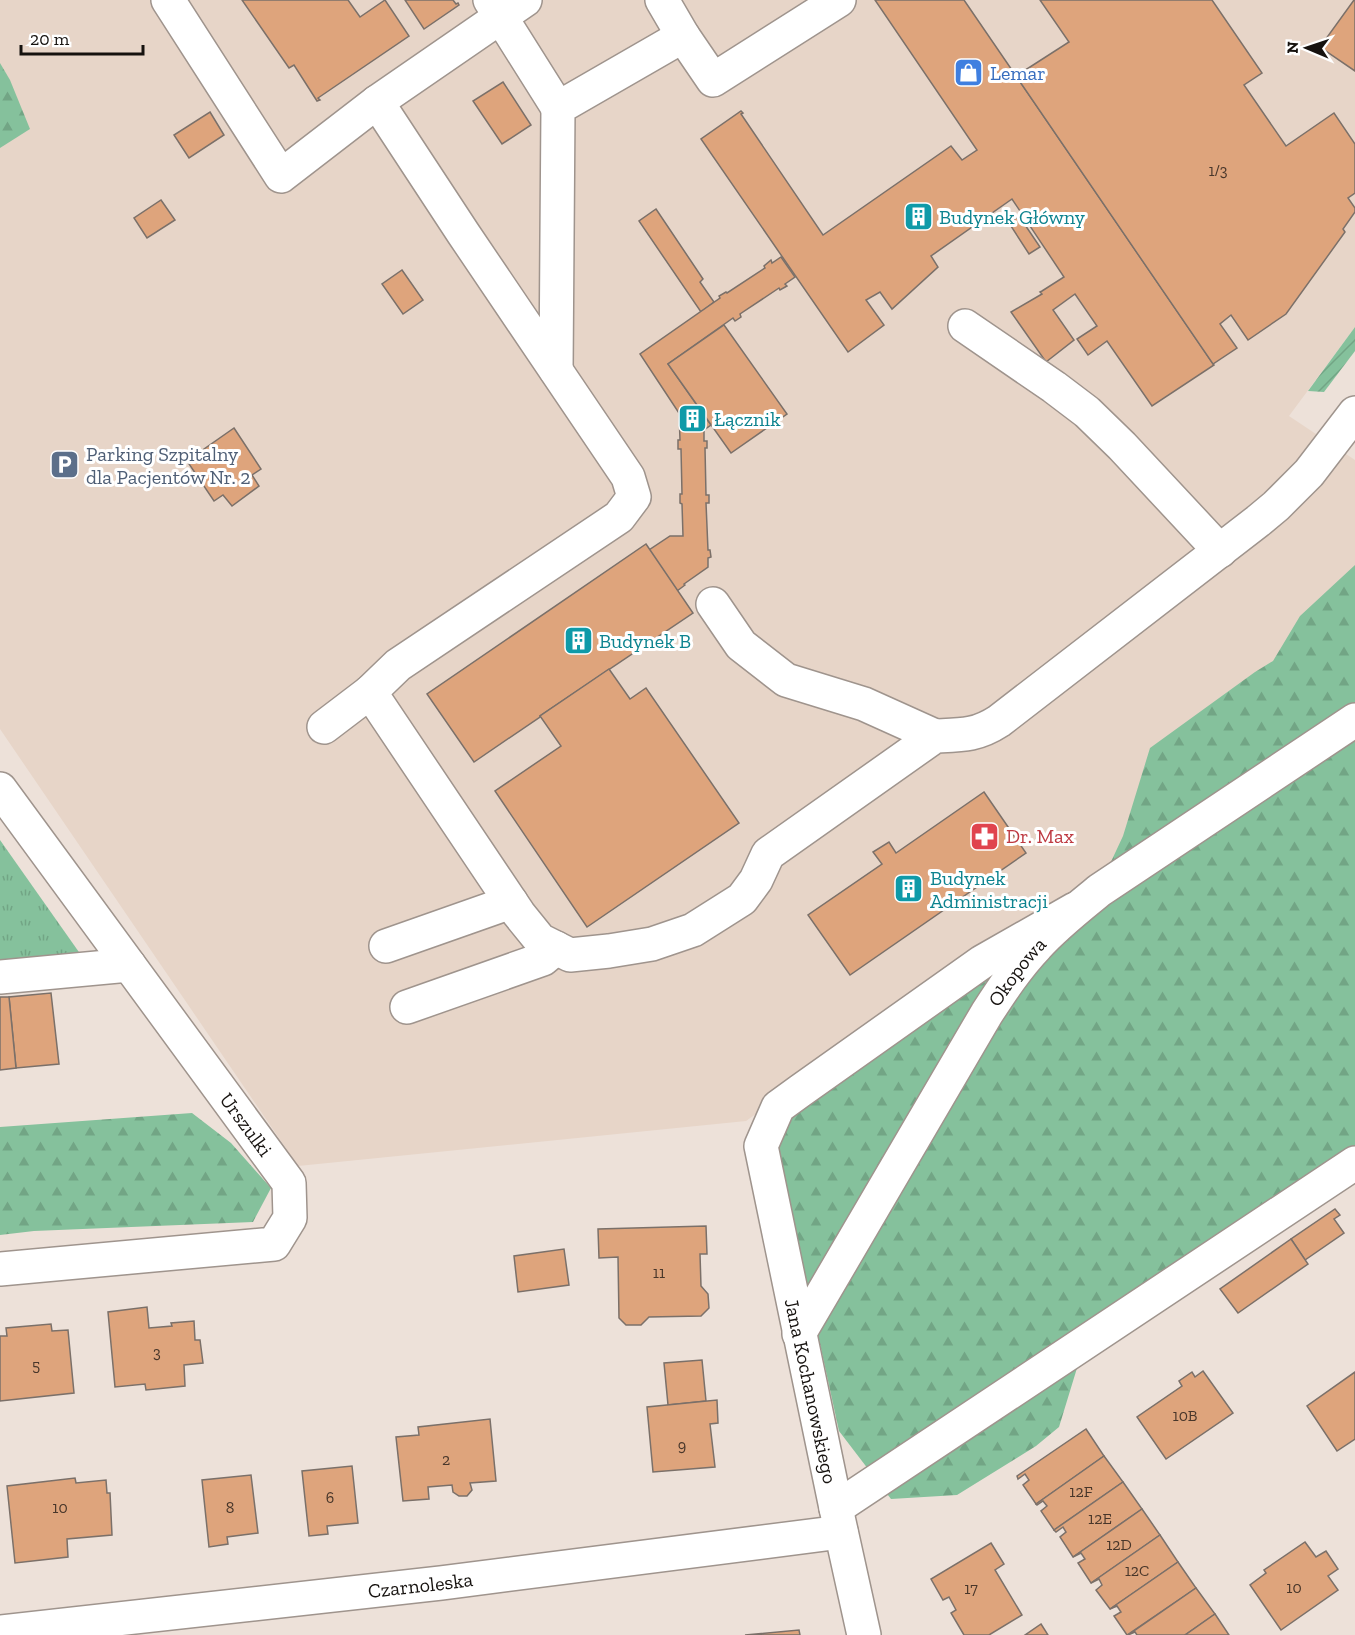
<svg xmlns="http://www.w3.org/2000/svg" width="1355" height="1635" font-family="'Zilla Slab',serif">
	<defs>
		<pattern id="grass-tufts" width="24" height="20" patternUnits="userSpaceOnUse" patternTransform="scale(1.5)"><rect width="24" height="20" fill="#85c19c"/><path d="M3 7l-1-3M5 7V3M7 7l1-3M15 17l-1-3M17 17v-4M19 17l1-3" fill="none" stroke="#72a585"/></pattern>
		<pattern id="forest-firs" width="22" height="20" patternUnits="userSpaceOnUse" patternTransform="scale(1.5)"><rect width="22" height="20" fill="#85c19c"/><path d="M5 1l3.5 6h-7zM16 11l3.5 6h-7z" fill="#72a585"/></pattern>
		<pattern id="garden-furrows" width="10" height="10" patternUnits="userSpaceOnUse" patternTransform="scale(1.5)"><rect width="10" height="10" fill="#85c19c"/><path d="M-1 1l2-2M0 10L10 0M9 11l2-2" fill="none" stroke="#72a585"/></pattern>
	</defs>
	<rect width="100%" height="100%" fill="#ede1d9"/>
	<path fill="#e7d5c8" d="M0 0H1355V327L1289 416 1355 460V698L1109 866 746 1121 298 1166 0 729Z"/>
	<path fill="url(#grass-tufts)" d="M0 840 81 955 0 964Z"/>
	<g fill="url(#forest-firs)">
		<path d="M0 63 10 80 30 129 0 148Z"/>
		<path d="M1355 565V1150L1081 1355 1059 1427 1036 1446 957 1495 891 1499 839 1431 768 1106 1109 866 1123 836 1150 748 1255 672 1273 661 1300 616Z"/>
		<path d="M192 1113 231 1143 271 1188 253 1222 34 1231 0 1235V1127Z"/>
	</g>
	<path fill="url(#garden-furrows)" d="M1355 327V351L1324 392 1308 391Z"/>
	<g fill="#dea47c" stroke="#7b7069" stroke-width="1.5">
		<path d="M242 0H348L360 17 385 0 409 36 318 98 320 100 317 101 294 65 289 68Z"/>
		<path d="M405 0H453L456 4 458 3 459 5 424 29Z"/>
		<path d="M875 0H964L1214 365 1152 406 1107 341 1088 355 1077 339 1097 326 1075 294 1053 310 1074 340 1046 362 1011 312 1042 294 1040 292 1042 291 1064 277 1012 199 931 256 938 267 892 309 880 292 866 300 884 325 848 352 701 139 741 111 743 113 741 114 823 235 951 146 962 160 977 150Z"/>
		<path d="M1040 0H1212L1262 73 1244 85 1286 146 1334 113 1355 144V193L1348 198 1355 208V212L1343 229 1345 232 1286 314 1248 340 1231 315 1220 324 1237 348 1213 364 1016 76 1069 42Z"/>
		<path d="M1354 0H1355V71L1320 47Z"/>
		<path d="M503 82 531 125 502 144 473 101Z"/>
		<path d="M210 112 224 135 189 158 174 135Z"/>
		<path d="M161 200 175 220 147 238 134 218Z"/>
		<path d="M656 209 703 279 700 282 714 302 701 312 639 221Z"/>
		<path d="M1019 216 1040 247 1029 254 1009 223Z"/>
		<path d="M781 257 795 277 785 284 787 286 780 290 779 288 740 314 741 317 735 321 733 318 668 364 711 425 704 430V441H707V448H705L706 495H709V503H706L708 550H710L711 557 708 558V567L684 584 685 585 677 591 649 550 670 536H683L682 504 680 503V494H682L681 449H678V440H680L679 413 640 354 720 298 719 296 726 292 727 293 765 268 764 266 771 260 772 263Z"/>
		<path d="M402 270 423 300 403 314 382 284Z"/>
		<path d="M724 325 787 414 731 453 668 364Z"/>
		<path d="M234 428 261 469 252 475 259 486 232 506 223 495 214 501 187 461Z"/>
		<path d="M646 544 693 613 540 716V717L474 762 427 694Z"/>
		<path d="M609 669 630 699 646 688 739 823 587 927 495 791 561 746 540 716Z"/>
		<path d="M984 792 1026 853 850 975 808 915 882 864 873 852 889 842 896 853Z"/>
		<path d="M51 993 59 1064 16 1068 9 997Z"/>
		<path d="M0 997H9L16 1068 0 1070Z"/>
		<path d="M1335 1209 1340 1215 1334 1219 1344 1233 1305 1260 1291 1239Z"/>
		<path d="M706 1226 707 1254H700L701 1286 708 1294 709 1308 701 1316 649 1317 641 1325H626L619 1318 618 1257 599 1258 598 1229Z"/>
		<path d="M1291 1239 1308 1264 1238 1313 1220 1289Z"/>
		<path d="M564 1249 569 1285 518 1292 514 1256Z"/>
		<path d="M147 1307 149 1328 172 1326 171 1323 194 1321 195 1340H200L203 1363 184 1365 185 1386 146 1390 145 1384 115 1387 108 1312Z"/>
		<path d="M51 1324 52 1331 68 1330 74 1393 0 1401V1336H7L6 1328Z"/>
		<path d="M702 1360 706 1401 668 1405 664 1363Z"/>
		<path d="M1203 1371 1233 1413 1166 1459 1137 1417 1182 1386 1179 1381 1192 1372 1195 1377Z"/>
		<path d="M1355 1372V1439L1337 1451 1307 1406Z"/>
		<path d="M717 1400 718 1423 710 1424 715 1467 653 1472 647 1407Z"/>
		<path d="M490 1419 496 1481 470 1483 472 1490 467 1496H459L453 1492 452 1485 428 1487 429 1499 403 1501 396 1437 419 1435 418 1427Z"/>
		<path d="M1086 1429 1104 1456 1036 1504 1023 1485 1029 1480 1025 1474 1018 1479 1017 1476Z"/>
		<path d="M1104 1456 1123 1482 1054 1530 1041 1511 1047 1506 1043 1501 1037 1505 1036 1504Z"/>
		<path d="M352 1466 358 1523 327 1526 328 1534 309 1536 302 1471Z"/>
		<path d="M251 1475 258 1533 227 1537 228 1544 209 1547 202 1480Z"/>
		<path d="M75 1478 76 1483 106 1480 107 1493H110L112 1535 67 1539 68 1557 15 1563 7 1486Z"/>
		<path d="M1123 1482 1142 1509 1073 1557 1060 1537 1066 1532 1063 1527 1056 1532 1054 1530Z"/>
		<path d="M1142 1509 1160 1535 1091 1583 1078 1563 1085 1559 1081 1553 1073 1557Z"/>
		<path d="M1160 1535 1178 1562 1110 1609 1096 1590 1102 1585 1099 1579 1091 1583Z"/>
		<path d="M1305 1542 1316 1557 1326 1551 1338 1569 1328 1576 1338 1590 1281 1630 1250 1585 1266 1573 1264 1570Z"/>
		<path d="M991 1543 1004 1564 995 1570 1022 1615 989 1635H964L951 1613 956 1610 949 1597 943 1600 931 1579Z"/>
		<path d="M1178 1562 1196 1588 1127 1635 1114 1616 1121 1612 1117 1606 1110 1609Z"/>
		<path d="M1196 1588 1215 1614 1185 1635H1137L1135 1632 1128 1635Z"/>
		<path d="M1215 1614 1229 1635H1185Z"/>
		<path d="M1041 1624 1048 1635H1025Z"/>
		<path d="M799 1630 800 1635H745Z"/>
	</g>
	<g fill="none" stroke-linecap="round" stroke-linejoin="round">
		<defs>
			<g id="minor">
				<path d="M168 0 281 176 377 102 525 0"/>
				<path d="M490 0 558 108"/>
				<path d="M662 0 683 36 713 80 839 0"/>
				<path d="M377 102 463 233 628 477 634 497 619 517 398 665 370 692 519 914 540 940 570 955 609 951 652 944 693 930 742 899 756 880 768 854 935 736C961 735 976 736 999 721L1258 521 1276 506 1309 473 1355 413"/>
				<path d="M965 326 1054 387 1087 412 1122 446 1220 551"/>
				<path d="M556 370 558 108 683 36"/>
				<path d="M713 604 741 645 786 680 864 704 935 736"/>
				<path d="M324 727 370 692"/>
				<path id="s1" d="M0 789 289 1183 290 1218 274 1244 0 1269"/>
				<path d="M386 946 511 902"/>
				<path d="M0 977 129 965"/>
				<path d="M407 1007 543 959 556 948"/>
				<path id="s2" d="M799 1334 987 1013C1002 990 1017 967 1037 946 1056 925 1078 908 1100 890L1355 720"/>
				<path d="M836 1508 1355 1163"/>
				<path id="s3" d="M0 1632 441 1583 841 1532"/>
				<path d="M864 1635 836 1508 761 1146 778 1107 800 1091 982 962 1075 909"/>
			</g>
		</defs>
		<use href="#minor" stroke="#9f948d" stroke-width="36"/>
		<use href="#minor" stroke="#fff" stroke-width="33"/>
	</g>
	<defs>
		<symbol id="shop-square" viewBox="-11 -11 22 22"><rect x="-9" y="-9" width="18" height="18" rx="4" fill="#3f7fe0" stroke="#fff"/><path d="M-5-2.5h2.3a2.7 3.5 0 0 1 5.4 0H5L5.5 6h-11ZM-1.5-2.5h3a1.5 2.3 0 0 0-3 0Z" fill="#fff"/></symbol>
		<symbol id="building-square" viewBox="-11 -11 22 22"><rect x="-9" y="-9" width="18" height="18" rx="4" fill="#0f9aa8" stroke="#fff"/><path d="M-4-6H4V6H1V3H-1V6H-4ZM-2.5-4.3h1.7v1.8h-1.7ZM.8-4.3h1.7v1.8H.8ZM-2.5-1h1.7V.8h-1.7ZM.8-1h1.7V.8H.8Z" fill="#fff"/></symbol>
		<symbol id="parking-square" viewBox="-11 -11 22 22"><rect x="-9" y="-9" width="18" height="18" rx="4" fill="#5c6f8a" stroke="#fff"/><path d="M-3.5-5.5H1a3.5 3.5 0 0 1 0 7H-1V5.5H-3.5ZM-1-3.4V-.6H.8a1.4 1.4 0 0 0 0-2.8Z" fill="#fff"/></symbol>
		<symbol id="pharmacy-square" viewBox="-11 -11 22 22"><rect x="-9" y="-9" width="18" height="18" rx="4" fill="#e0444e" stroke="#fff"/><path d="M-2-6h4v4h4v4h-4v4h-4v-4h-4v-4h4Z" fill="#fff"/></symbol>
	</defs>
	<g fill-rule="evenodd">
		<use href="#shop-square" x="952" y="56" width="33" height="33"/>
		<use href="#building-square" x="902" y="200" width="33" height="33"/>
		<use href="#building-square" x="676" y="402" width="33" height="33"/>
		<use href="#parking-square" x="48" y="448" width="33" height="33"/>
		<use href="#building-square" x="562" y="624" width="33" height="33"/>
		<use href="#pharmacy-square" x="968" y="820" width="33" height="33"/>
		<use href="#building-square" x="892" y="872" width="33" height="33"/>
	</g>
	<g text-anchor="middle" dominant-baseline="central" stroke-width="6" stroke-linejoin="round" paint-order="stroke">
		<g font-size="16" fill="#48362a">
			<text x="1218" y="170">1/3</text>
			<text x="659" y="1272">11</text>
			<text x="157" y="1352">3</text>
			<text x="36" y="1365">5</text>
			<text x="1185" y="1415">10B</text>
			<text x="682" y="1445">9</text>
			<text x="446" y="1459">2</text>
			<text x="1081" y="1491">12F</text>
			<text x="330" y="1497">6</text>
			<text x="60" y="1507">10</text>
			<text x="230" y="1507">8</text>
			<text x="1100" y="1518">12E</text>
			<text x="1119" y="1544">12D</text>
			<text x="1137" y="1570">12C</text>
			<text x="1294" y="1587">10</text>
			<text x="971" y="1588">17</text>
		</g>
		<g font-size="20" fill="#366cbe" stroke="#fff" text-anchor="start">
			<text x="990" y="73">Lemar</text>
		</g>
		<g font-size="20" fill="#0d838f" stroke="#fff" text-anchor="start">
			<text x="939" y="217">Budynek Główny</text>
			<text x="714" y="419">Łącznik</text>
			<text x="599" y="641">Budynek B</text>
			<text x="930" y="878">Budynek<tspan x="930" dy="23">Administracji</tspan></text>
		</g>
		<g font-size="20" fill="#4e5e75" stroke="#fff" text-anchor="start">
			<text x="86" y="454">Parking Szpitalny<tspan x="86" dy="23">dla Pacjentów Nr. 2</tspan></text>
		</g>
		<g font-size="20" fill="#be3a42" stroke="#fff" text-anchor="start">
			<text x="1006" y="836">Dr. Max</text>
		</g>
		<g font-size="20" fill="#16120f" stroke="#fff">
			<text stroke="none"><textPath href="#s2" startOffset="423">Okopowa</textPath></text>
			<text stroke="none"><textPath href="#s1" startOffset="416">Urszulki</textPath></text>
			<text transform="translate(811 1391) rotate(78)">Jana Kochanowskiego</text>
			<text stroke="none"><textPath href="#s3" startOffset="423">Czarnoleska</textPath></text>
		</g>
	</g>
	<g transform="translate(1307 48) rotate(272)" stroke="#ffffff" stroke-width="4.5" paint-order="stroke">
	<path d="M0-4.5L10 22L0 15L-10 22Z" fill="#16120f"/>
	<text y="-9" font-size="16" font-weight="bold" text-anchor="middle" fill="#16120f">N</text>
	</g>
	<path d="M21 45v9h122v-9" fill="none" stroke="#16120f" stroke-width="3"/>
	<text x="30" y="45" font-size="18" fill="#16120f" stroke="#ffffff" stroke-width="4.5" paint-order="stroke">20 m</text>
</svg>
